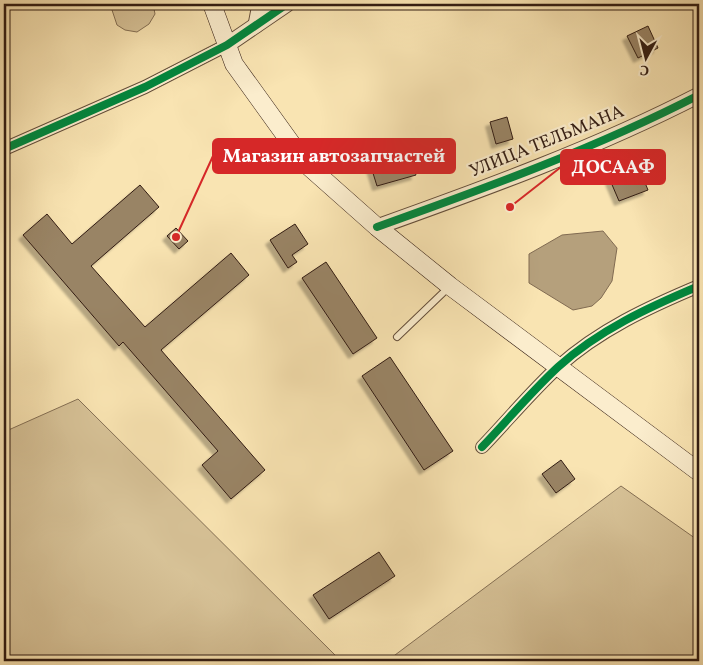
<svg xmlns="http://www.w3.org/2000/svg" width="703" height="665" font-family="Vollkorn,serif">
	<defs>
		<filter id="shadow"><feDropShadow dx="-4.5" dy="4.5" stdDeviation="1" flood-color="#0004"/></filter>
	</defs>
	<rect width="100%" height="100%" fill="#f9e4b2"/>
	<filter id="stains"><feTurbulence type="fractalNoise" baseFrequency=".004" numOctaves="4"/><feColorMatrix values="0 0 0 0 .2 0 0 0 0 .09 0 0 0 0 .02 0 0 0 .5 -.17"/></filter>
	<radialGradient id="worn" r=".72"><stop offset=".6" stop-color="#630" stop-opacity="0"/><stop offset="1" stop-color="#630" stop-opacity=".3"/></radialGradient>
	<g fill="#d7c297" stroke="#846f54">
		<path d="M110 4H153L155 14 149 24 137 32 125 30 117 25Z"/>
		<path d="M78 399 341 661H4V432Z"/>
		<path d="M621 486 699 541V661H387Z"/>
	</g>
	<path fill="#b5a07c" stroke="#816b52" d="M603 231 617 248 612 281 601 298 592 306 573 310 529 283V254L562 235Z"/>
	<g fill="#998465" stroke="#321c12" filter="url(#shadow)">
		<path d="M648 26 658 48 638 58 627 36Z"/>
		<path d="M507 117 513 139 496 144 490 122Z"/>
		<path d="M376 151 381 168 411 159 416 175 377 186 367 154Z"/>
		<path d="M639 168 648 190 619 201 610 180Z"/>
		<path d="M140 185 159 207 91 266 145 327 231 253 249 275 161 350 265 470 231 499 202 465 218 451 123 342 119 346 23 235 47 214 72 244Z"/>
		<path d="M295 224 308 244 292 255 297 262 288 268 270 240Z"/>
		<path d="M176 228 188 241 179 249 167 236Z"/>
		<path d="M326 262 377 338 353 354 302 278Z"/>
		<path d="M390 357 453 451 424 470 362 376Z"/>
		<path d="M561 460 575 479 556 493 542 474Z"/>
		<path d="M379 552 395 576 329 619 313 595Z"/>
	</g>
	<g fill="none" stroke-linecap="round" stroke-linejoin="round">
		<defs>
			<path id="service" d="M397 337 449 287"/>
			<g id="minor">
				<path d="M4 149 145 87 227 45"/>
				<path d="M482 447C507 421 531 392 558 367 599 330 649 307 699 286"/>
			</g>
			<g id="tertiary">
				<path d="M256 25 260 4"/>
				<path d="M227 45 287 4"/>
				<path d="M377 227C486 188 596 148 699 95"/>
			</g>
			<path id="secondary" d="M212 4 234 64 306 164 377 227 450 286 699 472"/>
		</defs>
		<use href="#service" stroke="#644e3a" stroke-width="8"/>
		<use href="#minor" stroke="#644e3a" stroke-width="14"/>
		<use href="#tertiary" stroke="#644e3a" stroke-width="17"/>
		<use href="#secondary" stroke="#321c12" stroke-width="19"/>
		<use href="#service" stroke="#fbedcd" stroke-width="6"/>
		<use href="#minor" stroke="#fbedcd" stroke-width="12"/>
		<use href="#tertiary" stroke="#fbedcd" stroke-width="15"/>
		<use href="#secondary" stroke="#fbedcd" stroke-width="18"/>
		<defs>
			<g id="cycleway">
				<path d="M4 149 145 87 227 45 287 4"/>
				<path d="M377 227C486 188 596 148 699 95"/>
				<path d="M482 447C507 421 531 392 558 367 599 330 649 307 699 286"/>
			</g>
		</defs>
		<use href="#cycleway" stroke="#fbedcd" stroke-width="11"/>
		<use href="#cycleway" stroke="#00873e" stroke-width="8"/>
	</g>
	<g text-anchor="middle" dominant-baseline="central" stroke-width="4.5" stroke-linejoin="round" paint-order="stroke">
		<g font-size="18" fill="#321c12" stroke="#fbedcd">
			<text transform="translate(547 142) rotate(-22)">УЛИЦА ТЕЛЬМАНА</text>
		</g>
	</g>
	<path fill="none" stroke="#d62828" stroke-width="2" d="M176 237L213 156M510 207L561 167"/>
	<g fill="#d62828" stroke="#fbedcd" stroke-width="2">
		<circle cx="176" cy="237" r="5"/>
		<circle cx="510" cy="207" r="5"/>
	</g>
	<g fill="#d62828" stroke="#d62828" stroke-width="2">
		<rect x="213" y="139" width="242" height="34" rx="5"/>
		<rect x="561" y="150" width="104" height="34" rx="5"/>
	</g>
	<g font-size="19" text-anchor="middle" font-weight="bold" fill="#fff">
		<text x="334" y="162">Магазин автозапчастей</text>
		<text x="613" y="173">ДОСААФ</text>
	</g>
	<rect width="703" height="665" fill="none" stroke="#f9e4b2" stroke-width="20"/>
	<rect x="5" y="5" width="693" height="655" fill="none" stroke="#321c12" stroke-width="2.5"/>
	<rect x="10" y="10" width="683" height="645" fill="none" stroke="#321c12"/>
	<g transform="translate(646 58) rotate(187)" stroke="#fbedcd" stroke-width="4" paint-order="stroke">
	<path d="M0-4L9 19L0 12L-9 19Z" fill="#321c12"/>
	<text y="-8" font-size="14" font-weight="bold" text-anchor="middle" fill="#321c12">С</text>
	</g>
	<rect width="100%" height="100%" filter="url(#stains)"/>
	<rect width="100%" height="100%" fill="url(#worn)"/>
</svg>
